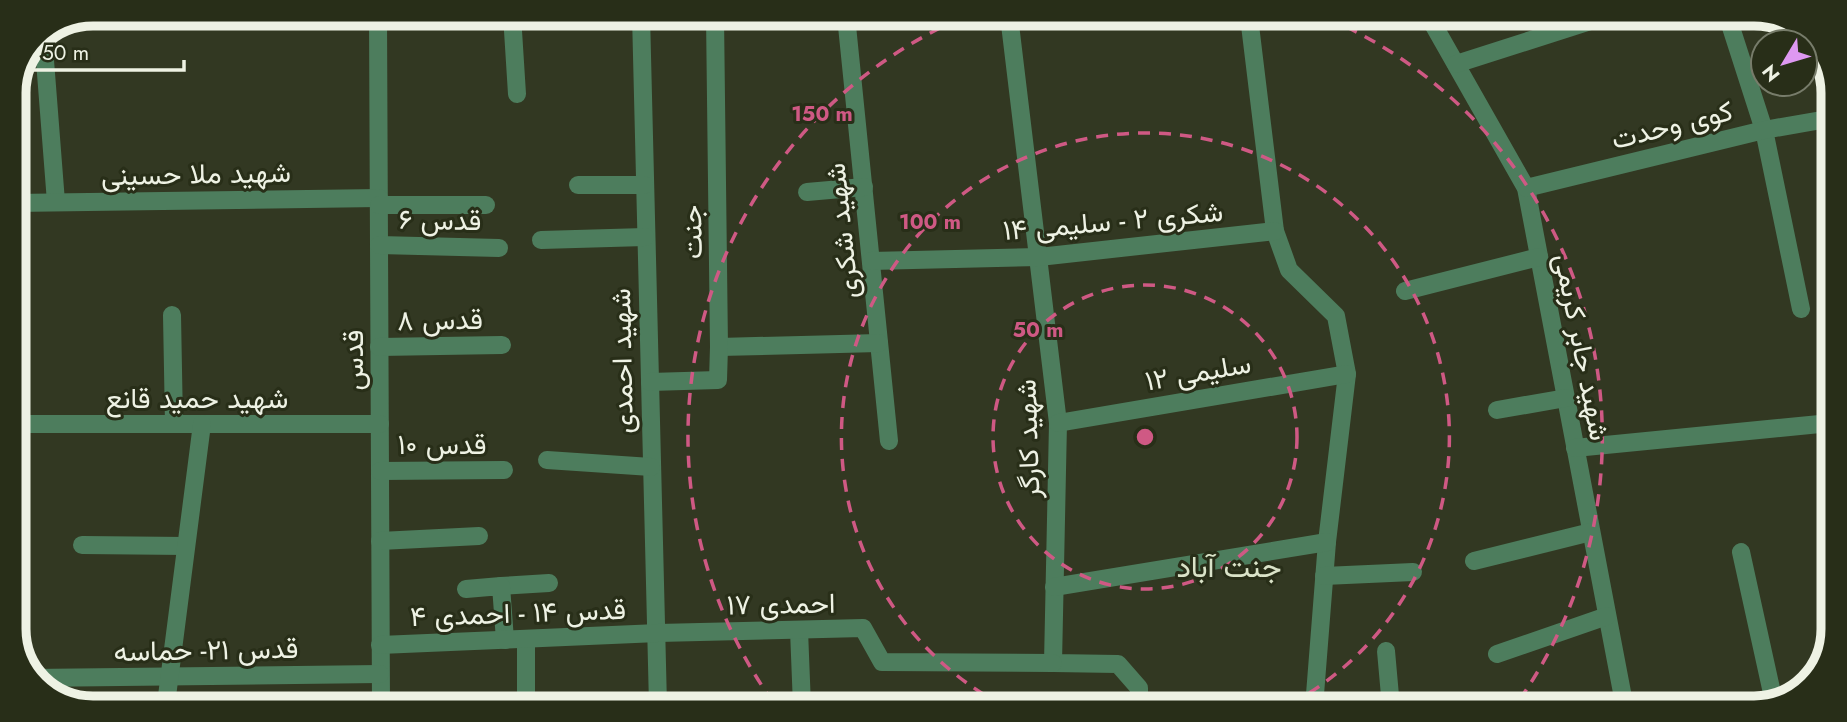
<svg xmlns="http://www.w3.org/2000/svg" width="1847" height="722" font-family="Jost,Vazirmatn,sans-serif">
	<rect width="100%" height="100%" fill="#323822"/>
	<g fill="none" stroke-linecap="round" stroke-linejoin="round">
		<g stroke="#4d7d5d" stroke-width="18">
			<path d="M378 15 381 704"/>
			<path d="M512 15 517 94"/>
			<path d="M641 15 658 705"/>
			<path d="M846 16 889 441"/>
			<path d="M1009 16 1058 423 1053 663 1118 664 1139 688V706"/>
			<path d="M1249 17 1275 231 1289 270 1336 316 1347 374 1327 542 1314 707"/>
			<path d="M1429 17 1526 188 1625 708"/>
			<path d="M1728 18 1764 130 1801 309"/>
			<path d="M43 35 56 202"/>
			<path d="M1456 64 1600 18"/>
			<path d="M578 185H644"/>
			<path d="M1526 188 1764 130 1833 118"/>
			<path d="M807 192 864 187"/>
			<path d="M14 203 379 198"/>
			<path d="M379 205H486"/>
			<path d="M541 240 645 237"/>
			<path d="M379 245 499 248"/>
			<path d="M871 261 1039 257 1275 231"/>
			<path d="M1405 291 1539 257"/>
			<path d="M172 315 174 424"/>
			<path d="M379 347 502 345"/>
			<path d="M719 347 879 343"/>
			<path d="M650 382 718 380 719 347 715 16"/>
			<path d="M1497 410 1566 398"/>
			<path d="M1058 423 1347 374"/>
			<path d="M14 424H380"/>
			<path d="M1575 448 1830 423"/>
			<path d="M547 460 651 467"/>
			<path d="M380 471 504 470"/>
			<path d="M380 541 479 536"/>
			<path d="M82 545 186 546"/>
			<path d="M1741 552 1774 702"/>
			<path d="M1474 561 1591 532"/>
			<path d="M1324 576 1413 572"/>
			<path d="M501 586 549 583"/>
			<path d="M1054 587 1327 542"/>
			<path d="M466 589 501 586 505 640"/>
			<path d="M799 630 802 706"/>
			<path d="M526 639V705"/>
			<path d="M380 645 658 633 863 628 882 662 1053 663"/>
			<path d="M1386 651 1391 707"/>
			<path d="M1497 654 1607 616"/>
			<path d="M31 678 380 674"/>
			<path d="M166 704 202 424"/>
			<path d="M1592 708 1623 699"/>
		</g>
	</g>
	<g fill="none" stroke="#cf5984" stroke-width="3.5" stroke-dasharray="12 9">
		<circle cx="1145" cy="437" r="152"/>
		<path d="M1002 705A304 304 0 1 1 1285 707"/>
		<path d="M773 702A457 457 0 0 1 966 16M1327 18A457 457 0 0 1 1515 706"/>
	</g>
	<g text-anchor="middle" dominant-baseline="central" stroke-width="6" stroke-linejoin="round" paint-order="stroke">
		<g font-size="28" fill="#eef2e4" stroke="#282e18">
			<text transform="translate(1672 125) rotate(-14)">کوی وحدت</text>
			<text transform="translate(196 174) rotate(-1)">شهید ملا حسینی</text>
			<text transform="translate(440 220) rotate(1)">قدس ۶</text>
			<text transform="translate(1113 221) rotate(-5)">شکری ۲ - سلیمی ۱۴</text>
			<text transform="translate(842 231) rotate(-96)">شهید شکری</text>
			<text transform="translate(692 232) rotate(-91)">جنت</text>
			<text transform="translate(440 320) rotate(-1)">قدس ۸</text>
			<text transform="translate(1582 347) rotate(79)">شهید جابر کریمی</text>
			<text transform="translate(353 360) rotate(-90)">قدس</text>
			<text transform="translate(622 361) rotate(-91)">شهید احمدی</text>
			<text transform="translate(1198 372) rotate(-10)">سلیمی ۱۲</text>
			<text x="197" y="398">شهید حمید قانع</text>
			<text transform="translate(1028 439) rotate(-92)">شهید کارگر</text>
			<text x="442" y="444">قدس ۱۰</text>
			<text transform="translate(781 604) rotate(-1)">احمدی ۱۷</text>
			<text transform="translate(518 613) rotate(-2)">قدس ۱۴ - احمدی ۴</text>
			<text transform="translate(206 650) rotate(-1)">قدس ۲۱- حماسه</text>
		</g>
		<g font-size="30" fill="#dae3c8" stroke="#282e18">
			<text x="1229" y="566">جنت آباد</text>
		</g>
	</g>
	<path d="M0 0H1847V722H0ZM93 26H1754A67 67 0 0 1 1821 93V629A67 67 0 0 1 1754 696H93A67 67 0 0 1 26 629V93A67 67 0 0 1 93 26Z" fill="#282e18" fill-rule="evenodd"/>
	<path fill="none" stroke="#eef2e4" stroke-width="9" d="M93 26H1754A67 67 0 0 1 1821 93V629A67 67 0 0 1 1754 696H93A67 67 0 0 1 26 629V93A67 67 0 0 1 93 26Z"/>
	<circle cx="1145" cy="437" r="10" fill="#cf5984" stroke="#282e18" stroke-width="3.5"/>
	<g font-size="21" text-anchor="middle" font-weight="bold" fill="#cf5984" stroke="#282e18" stroke-width="6" stroke-linejoin="round" paint-order="stroke">
		<text x="822" y="121">150 m</text>
		<text x="930" y="229">100 m</text>
		<text x="1038" y="337">50 m</text>
	</g>
	<g transform="translate(1784 63) rotate(232)"><circle r="33" fill="#282e18" stroke="#777c6a" stroke-width="2"/>
	<path d="M0-5L12 26L0 18L-12 26Z" fill="#de98f2"/>
	<text y="-10" font-size="19" font-weight="bold" text-anchor="middle" fill="#eef2e4">N</text>
	</g>
	<path d="M32 60v10h152v-10" fill="none" stroke="#eef2e4" stroke-width="3.5"/>
	<text x="42" y="60" font-size="21" fill="#eef2e4" stroke="#282e18" stroke-width="5" paint-order="stroke">50 m</text>
</svg>
